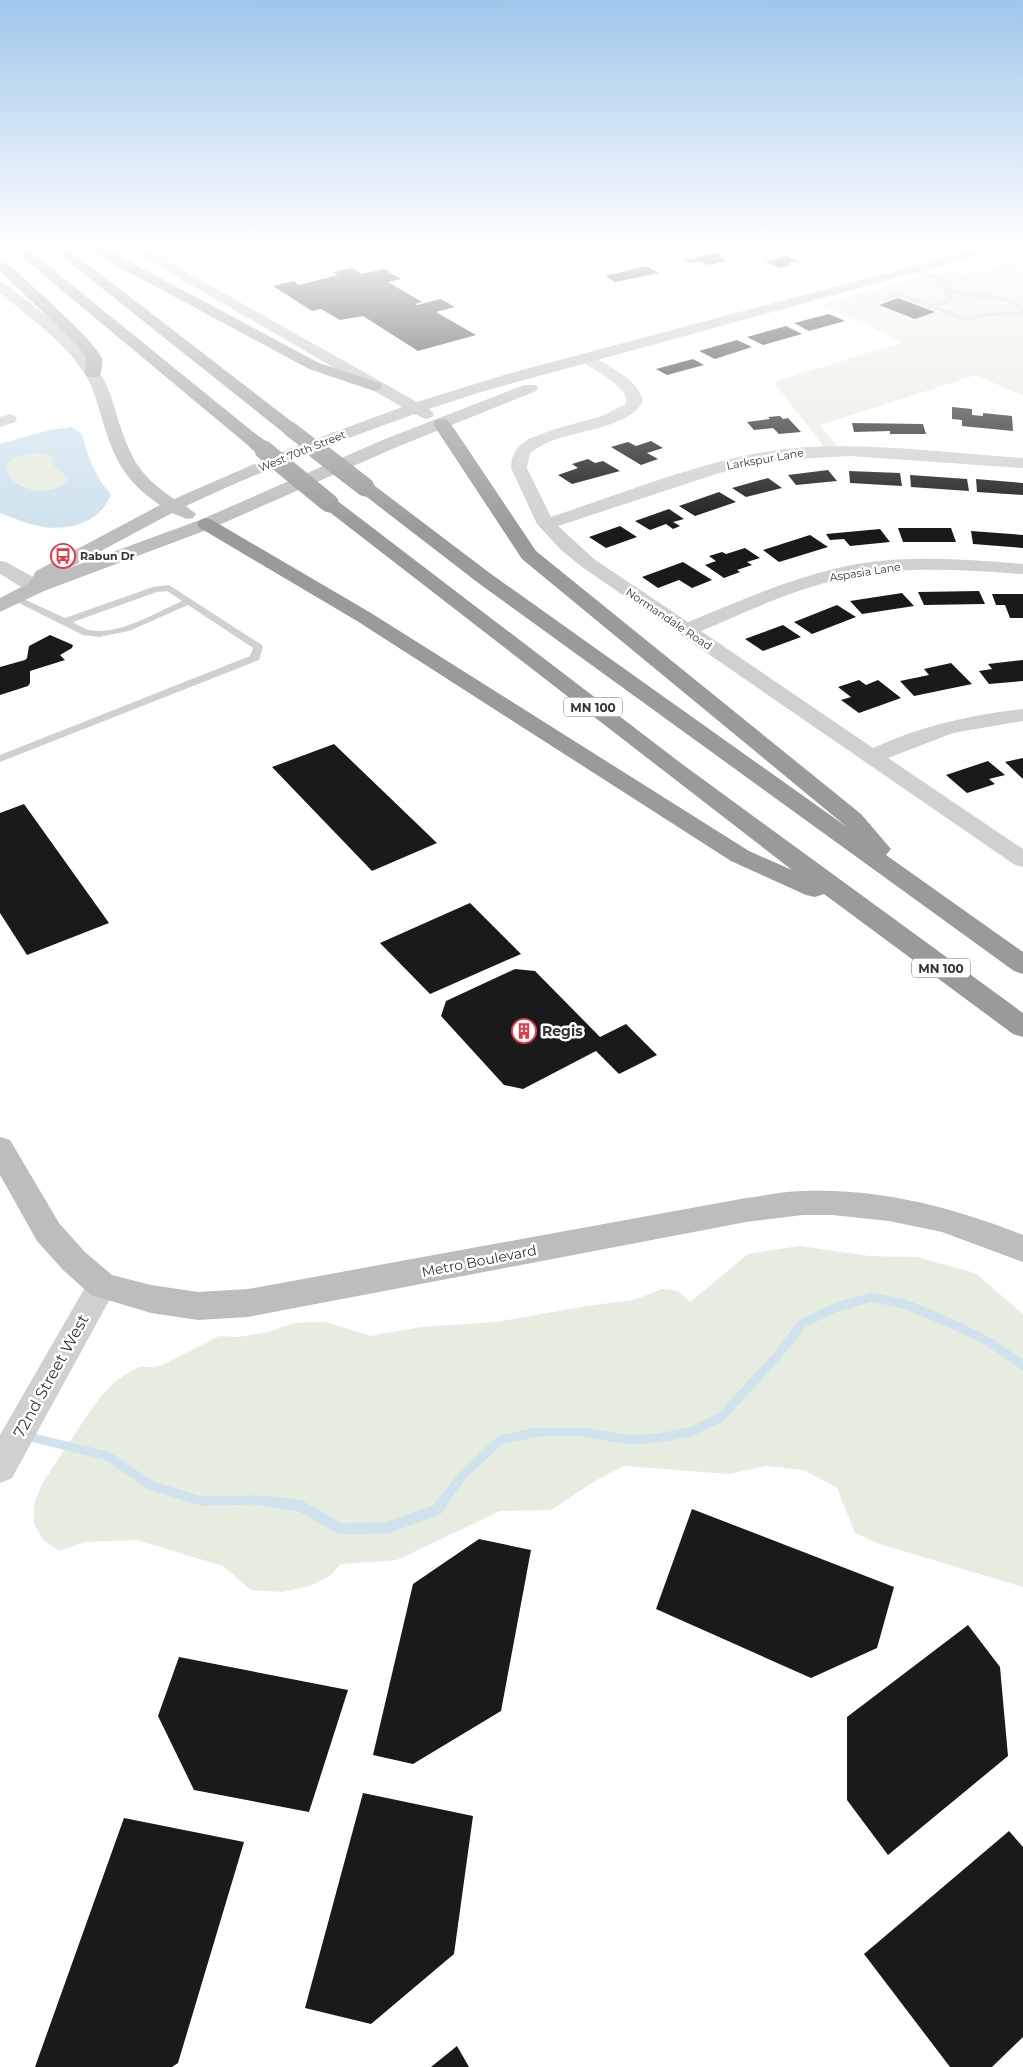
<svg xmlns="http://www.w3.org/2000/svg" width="1023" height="2067" font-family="Montserrat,sans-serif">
	<rect width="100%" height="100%" fill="#fff"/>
	<g fill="#e6ecdf">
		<path d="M1023 248V396L976 375 820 425 837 446 824 447 774 382 903 342 821 305Z"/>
		<path d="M36 453 52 457 53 465 70 478C67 481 63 484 60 486 42 496 8 488 6 465L13 458Z"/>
		<path d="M800 1246 869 1256 917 1257 975 1273 1023 1314V1587L880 1544 855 1533 837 1488 804 1470 766 1466 729 1474 624 1466 595 1481 551 1510 500 1511 397 1560 341 1564 330 1576 310 1586 282 1592 251 1590 223 1566 137 1540 84 1542 60 1551 43 1540 34 1524V1504L42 1484 90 1411 103 1394 118 1379 139 1367H155L164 1364 219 1336 238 1337 269 1332 290 1324 307 1322H326L370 1336 421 1327 496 1322 587 1306 633 1300 662 1289 678 1291 690 1302 748 1254Z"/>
	</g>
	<path fill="#cfe2ee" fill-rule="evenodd" d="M72 427 82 434C87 455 96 479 111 494 102 521 71 531 44 527 29 525 14 518 0 513V444L49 430ZM36 453 51 457 53 465 69 479C66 481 63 484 60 486 41 496 8 488 6 465L13 458Z"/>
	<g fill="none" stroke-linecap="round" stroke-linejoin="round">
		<g stroke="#cfe2ee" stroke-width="9">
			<path d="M26 1436 108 1456 150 1485 201 1501 256 1500 275 1503"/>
			<path d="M442 1503 462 1476 500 1440 538 1432H584L629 1440 658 1438 690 1432 720 1418 776 1357 803 1323 837 1307 872 1297 907 1305 946 1321 989 1342 1023 1365"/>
		</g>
		<path stroke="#cfe2ee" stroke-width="11" d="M266 1501 300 1506 341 1529 386 1528 437 1510 443 1501"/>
	</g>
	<g fill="#1a1a1a">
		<path d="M897 242H927L903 249 889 244Z"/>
		<path d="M715 253 725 257 720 258 726 261 709 265 700 261 691 263 684 260Z"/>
		<path d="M787 256 798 261 788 264 792 265 780 268 765 262Z"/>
		<path d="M646 266 659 273 615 282 605 276Z"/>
		<path d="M352 268 362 274 384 269 401 279 388 282 422 302 415 304 417 305 441 299 455 307 436 312 476 335 418 351 363 316 340 320 321 309 312 311 273 286 294 281 299 285 338 275 333 272Z"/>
		<path d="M898 298 935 312 915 319 879 305Z"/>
		<path d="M829 314 845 321 809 331 794 323Z"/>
		<path d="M786 326 802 334 763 345 747 337Z"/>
		<path d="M737 340 752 347 715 359 699 351Z"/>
		<path d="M693 359 704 365 667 375 656 369Z"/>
		<path d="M952 407 972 409V415L983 416V413L1012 416 1013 431 962 426V420L952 419Z"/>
		<path d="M780 416 783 419 788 418 801 432 779 434 773 428 754 430 747 422 770 419 768 417Z"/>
		<path d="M852 423 923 424 926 434H890V431L854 432Z"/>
		<path d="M651 441 663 448 647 453 658 459 641 465 611 447 628 442 636 446Z"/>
		<path d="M588 459 595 463 603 461 620 471 572 484 558 475 578 468 572 464Z"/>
		<path d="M828 470 837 481 796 485 788 475Z"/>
		<path d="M849 471 900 473 902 486 850 483Z"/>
		<path d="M910 475 967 479 969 491 911 487Z"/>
		<path d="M768 478 782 488 746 497 732 488Z"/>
		<path d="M976 479 1023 483V495L977 492Z"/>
		<path d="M719 492 736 502 695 516 679 506Z"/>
		<path d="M669 509 684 519 673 522 680 526 673 529 666 524 650 530 635 521Z"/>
		<path d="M620 526 637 537 606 548 589 537Z"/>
		<path d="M898 528H951L956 542H903Z"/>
		<path d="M880 529 890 542 850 546 844 539 830 540 826 534Z"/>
		<path d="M971 531 1023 535V548L973 544Z"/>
		<path d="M810 535 828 547 779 562 763 550Z"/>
		<path d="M745 548 760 558 747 562 752 565 737 570 740 572 724 578 705 565 716 561 709 556 722 552 726 554Z"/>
		<path d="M683 562 712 580 692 588 679 580 658 588 642 577Z"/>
		<path d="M979 591 985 604 924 605 918 592Z"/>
		<path d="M902 593 914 606 862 614 850 601Z"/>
		<path d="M992 594H1023V618H1010L1005 605H996Z"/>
		<path d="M837 605 856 617 812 634 794 622Z"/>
		<path d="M783 625 801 637 763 651 745 639Z"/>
		<path d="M50 635 73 645 72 648 60 655 65 660 30 671V683L28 686 0 695V667L25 660 27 658 29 646Z"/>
		<path d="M1023 660V681L989 684 979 671 992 669 988 664Z"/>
		<path d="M951 663 972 684 914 696 900 681 929 675 924 669Z"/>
		<path d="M859 680 866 685 878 680 901 698 859 713 841 700 851 697 838 687Z"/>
		<path d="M334 744 437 843 372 871 272 767Z"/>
		<path d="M1023 758V779L1005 762Z"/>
		<path d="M988 761 1005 775 989 779 995 784 967 793 946 775Z"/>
		<path d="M24 804 109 923 27 955 0 913V813Z"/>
		<path d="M470 903 521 954 430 994 380 943Z"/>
		<path d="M515 969 535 971 600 1037 626 1024 657 1055 619 1074 596 1051 523 1089 504 1085 441 1016 446 1001Z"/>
		<path d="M692 1509 894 1587 877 1648 811 1678 656 1609Z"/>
		<path d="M479 1539 531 1550 501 1711 413 1764 373 1755 413 1584Z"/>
		<path d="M968 1625 1000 1667 1008 1756 888 1855 847 1800V1717Z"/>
		<path d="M179 1657 348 1690 309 1812 194 1790 158 1716Z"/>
		<path d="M363 1793 473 1816 454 1954 371 2024 305 2008Z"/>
		<path d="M124 1818 244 1842 178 2063 172 2067H35Z"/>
		<path d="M1009 1831 1023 1847V2037L992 2067H950L864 1954Z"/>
		<path d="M457 2046 469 2067H431Z"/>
	</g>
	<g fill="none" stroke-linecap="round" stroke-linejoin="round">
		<g fill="#d0d0d0" fill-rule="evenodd">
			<path d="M1023 262V266L946 285 950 289 1007 297 1023 306V315L986 317 965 321 899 296 882 301 878 299 899 292 933 304 946 298V294L939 286 931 284 938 281 914 271V269H918L943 279 944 281 956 280ZM954 294 1005 301 1022 311 986 313 966 317 939 307 952 301Z"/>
			<path d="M169 585 262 645 263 647 259 660 0 762V755L250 656 253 648 188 605 129 631 99 637 83 635 9 598 11 596H17L65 618 153 587ZM167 591 182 601C157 612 118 636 90 630 84 629 78 625 73 622L157 592Z"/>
		</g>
		<g fill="#d0d0d0" fill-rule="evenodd">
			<path d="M220 242H243L237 246 155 264 149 260 150 257Z"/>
			<path d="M587 355 592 356C609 367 637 378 643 400 634 426 577 431 554 440 545 443 538 447 530 453L527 468 551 517C624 493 701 461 777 450 854 440 945 453 1023 458V468L850 456 778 460 719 473 558 526 594 559 688 622C737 602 786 580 838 568 898 554 962 559 1023 564V574C963 570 900 565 840 579 792 590 746 612 701 631L873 748C921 726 971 715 1023 709V721L953 733 888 758 1023 849V867L1015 865 582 567 560 549 537 524 511 468 512 458 518 447 528 439 555 429 602 416 626 404C631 388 594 370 582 362L580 359 582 356Z"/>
			<path d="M9 414 15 416 17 419 15 422 0 427V417Z"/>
			<path d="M0 561 6 562 44 583 46 587 44 591C28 595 13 581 0 574Z"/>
			<path d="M102 1273 113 1277 117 1286 12 1478 0 1483V1435L91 1277Z"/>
		</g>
		<g fill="#bdbdbd" fill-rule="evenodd">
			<path d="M117 242H133L417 402 507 374 1003 242 1023 243 481 392 429 409 434 414 432 417 426 419 414 414 409 416C333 443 258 472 186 506L196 514 193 518 187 519 172 513 69 568 200 520 385 439 524 385H536L538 388 536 391 397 447 212 528 44 591 0 612V598L29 583 36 571 160 505C123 480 113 457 101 415 97 403 94 390 88 379 68 344 30 318 0 293V282L5 283C39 311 80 339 103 378 109 389 113 401 116 413 130 456 136 473 174 499L289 449 402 407Z"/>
			<path d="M0 1137 10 1140 59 1223 85 1252 112 1275 151 1285 198 1292 248 1289 746 1198C765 1196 784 1191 803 1191 879 1188 953 1207 1023 1235V1262L942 1232 889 1221 832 1215H803L746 1222 248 1317 198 1320 151 1313 91 1295 63 1270 37 1241 0 1175Z"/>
		</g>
		<g fill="#9a9a9a" fill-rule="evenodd">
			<path d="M4 242H19L262 439 264 443 262 447H250Z"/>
			<path d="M44 242H59L296 425 298 429 296 433H284Z"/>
			<path d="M76 242H93L319 363 380 383 382 386 380 389 374 391 309 369 78 245Z"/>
			<path d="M0 260 5 261C21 277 98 342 102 359 103 364 101 373 99 377H87L85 374 86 358 78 346 0 271Z"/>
			<path d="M441 419 447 420 453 427 536 551 861 814 891 849 886 855 1023 952V974L1014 971 477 582 359 491 356 487 359 483 365 482 371 483 491 574 847 827 522 559 433 424 435 420Z"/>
			<path d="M329 498 335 499 682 764 1023 1013V1037L1013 1034 824 894 815 897 806 895 731 861 357 621 200 528 197 524 200 520 206 518 212 520 371 613 749 851 792 870 323 507 320 503 323 499Z"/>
		</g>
		<g stroke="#9a9a9a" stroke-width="15">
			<path d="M290 429 319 451"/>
			<path d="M256 443 266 451"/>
		</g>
		<g stroke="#9a9a9a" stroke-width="19">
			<path d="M264 450 329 503"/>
			<path d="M317 450 365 487"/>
		</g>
	</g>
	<linearGradient id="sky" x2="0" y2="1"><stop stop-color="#9ec6ea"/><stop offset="0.46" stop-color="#fff"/><stop offset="1" stop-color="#fff" stop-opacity="0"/></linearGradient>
	<rect width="1023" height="531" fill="url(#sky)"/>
	<defs>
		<symbol id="bus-ring" viewBox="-11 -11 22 22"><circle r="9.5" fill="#fff" stroke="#e63946" stroke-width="1.5"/><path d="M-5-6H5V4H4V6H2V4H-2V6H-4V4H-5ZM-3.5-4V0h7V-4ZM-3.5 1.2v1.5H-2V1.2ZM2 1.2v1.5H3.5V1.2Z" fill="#e63946"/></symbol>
		<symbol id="building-ring" viewBox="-11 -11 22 22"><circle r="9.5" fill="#fff" stroke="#e63946" stroke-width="1.5"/><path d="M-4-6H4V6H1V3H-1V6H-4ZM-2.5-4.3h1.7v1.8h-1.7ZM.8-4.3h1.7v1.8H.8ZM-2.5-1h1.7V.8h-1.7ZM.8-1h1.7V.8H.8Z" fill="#e63946"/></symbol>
	</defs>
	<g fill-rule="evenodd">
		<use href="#bus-ring" x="49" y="542" width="28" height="28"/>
		<use href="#building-ring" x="510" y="1017" width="28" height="28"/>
	</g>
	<g text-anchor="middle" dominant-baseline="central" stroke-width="5" stroke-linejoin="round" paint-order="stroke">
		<g font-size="11" fill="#333" stroke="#fff">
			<text transform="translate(302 451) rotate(-22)">West 70th Street</text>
			<text transform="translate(765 459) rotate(-10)">Larkspur Lane</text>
			<text transform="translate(865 572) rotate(-9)">Aspasia Lane</text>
			<text transform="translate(669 619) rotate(34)">Normandale Road</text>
		</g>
		<g font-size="11" font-weight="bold" fill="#333" stroke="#fff" text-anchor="start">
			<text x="80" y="556">Rabun Dr</text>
		</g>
		<g fill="#fff" stroke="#707070" stroke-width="1">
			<rect x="564" y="697.5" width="58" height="19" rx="4"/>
			<rect x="912" y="958.5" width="58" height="19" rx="4"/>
		</g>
		<g font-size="12" font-weight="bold" fill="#333">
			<text x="593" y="707">MN 100</text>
			<text x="941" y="968">MN 100</text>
		</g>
		<g font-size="14" font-weight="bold" fill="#333" stroke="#fff" text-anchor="start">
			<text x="542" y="1031">Regis</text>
		</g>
		<g font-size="14" fill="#333" stroke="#fff">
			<text transform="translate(479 1261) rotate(-11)">Metro Boulevard</text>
		</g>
		<g font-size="16" fill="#333" stroke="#fff">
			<text transform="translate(51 1376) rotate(-61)">72nd Street West</text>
		</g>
	</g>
</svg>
